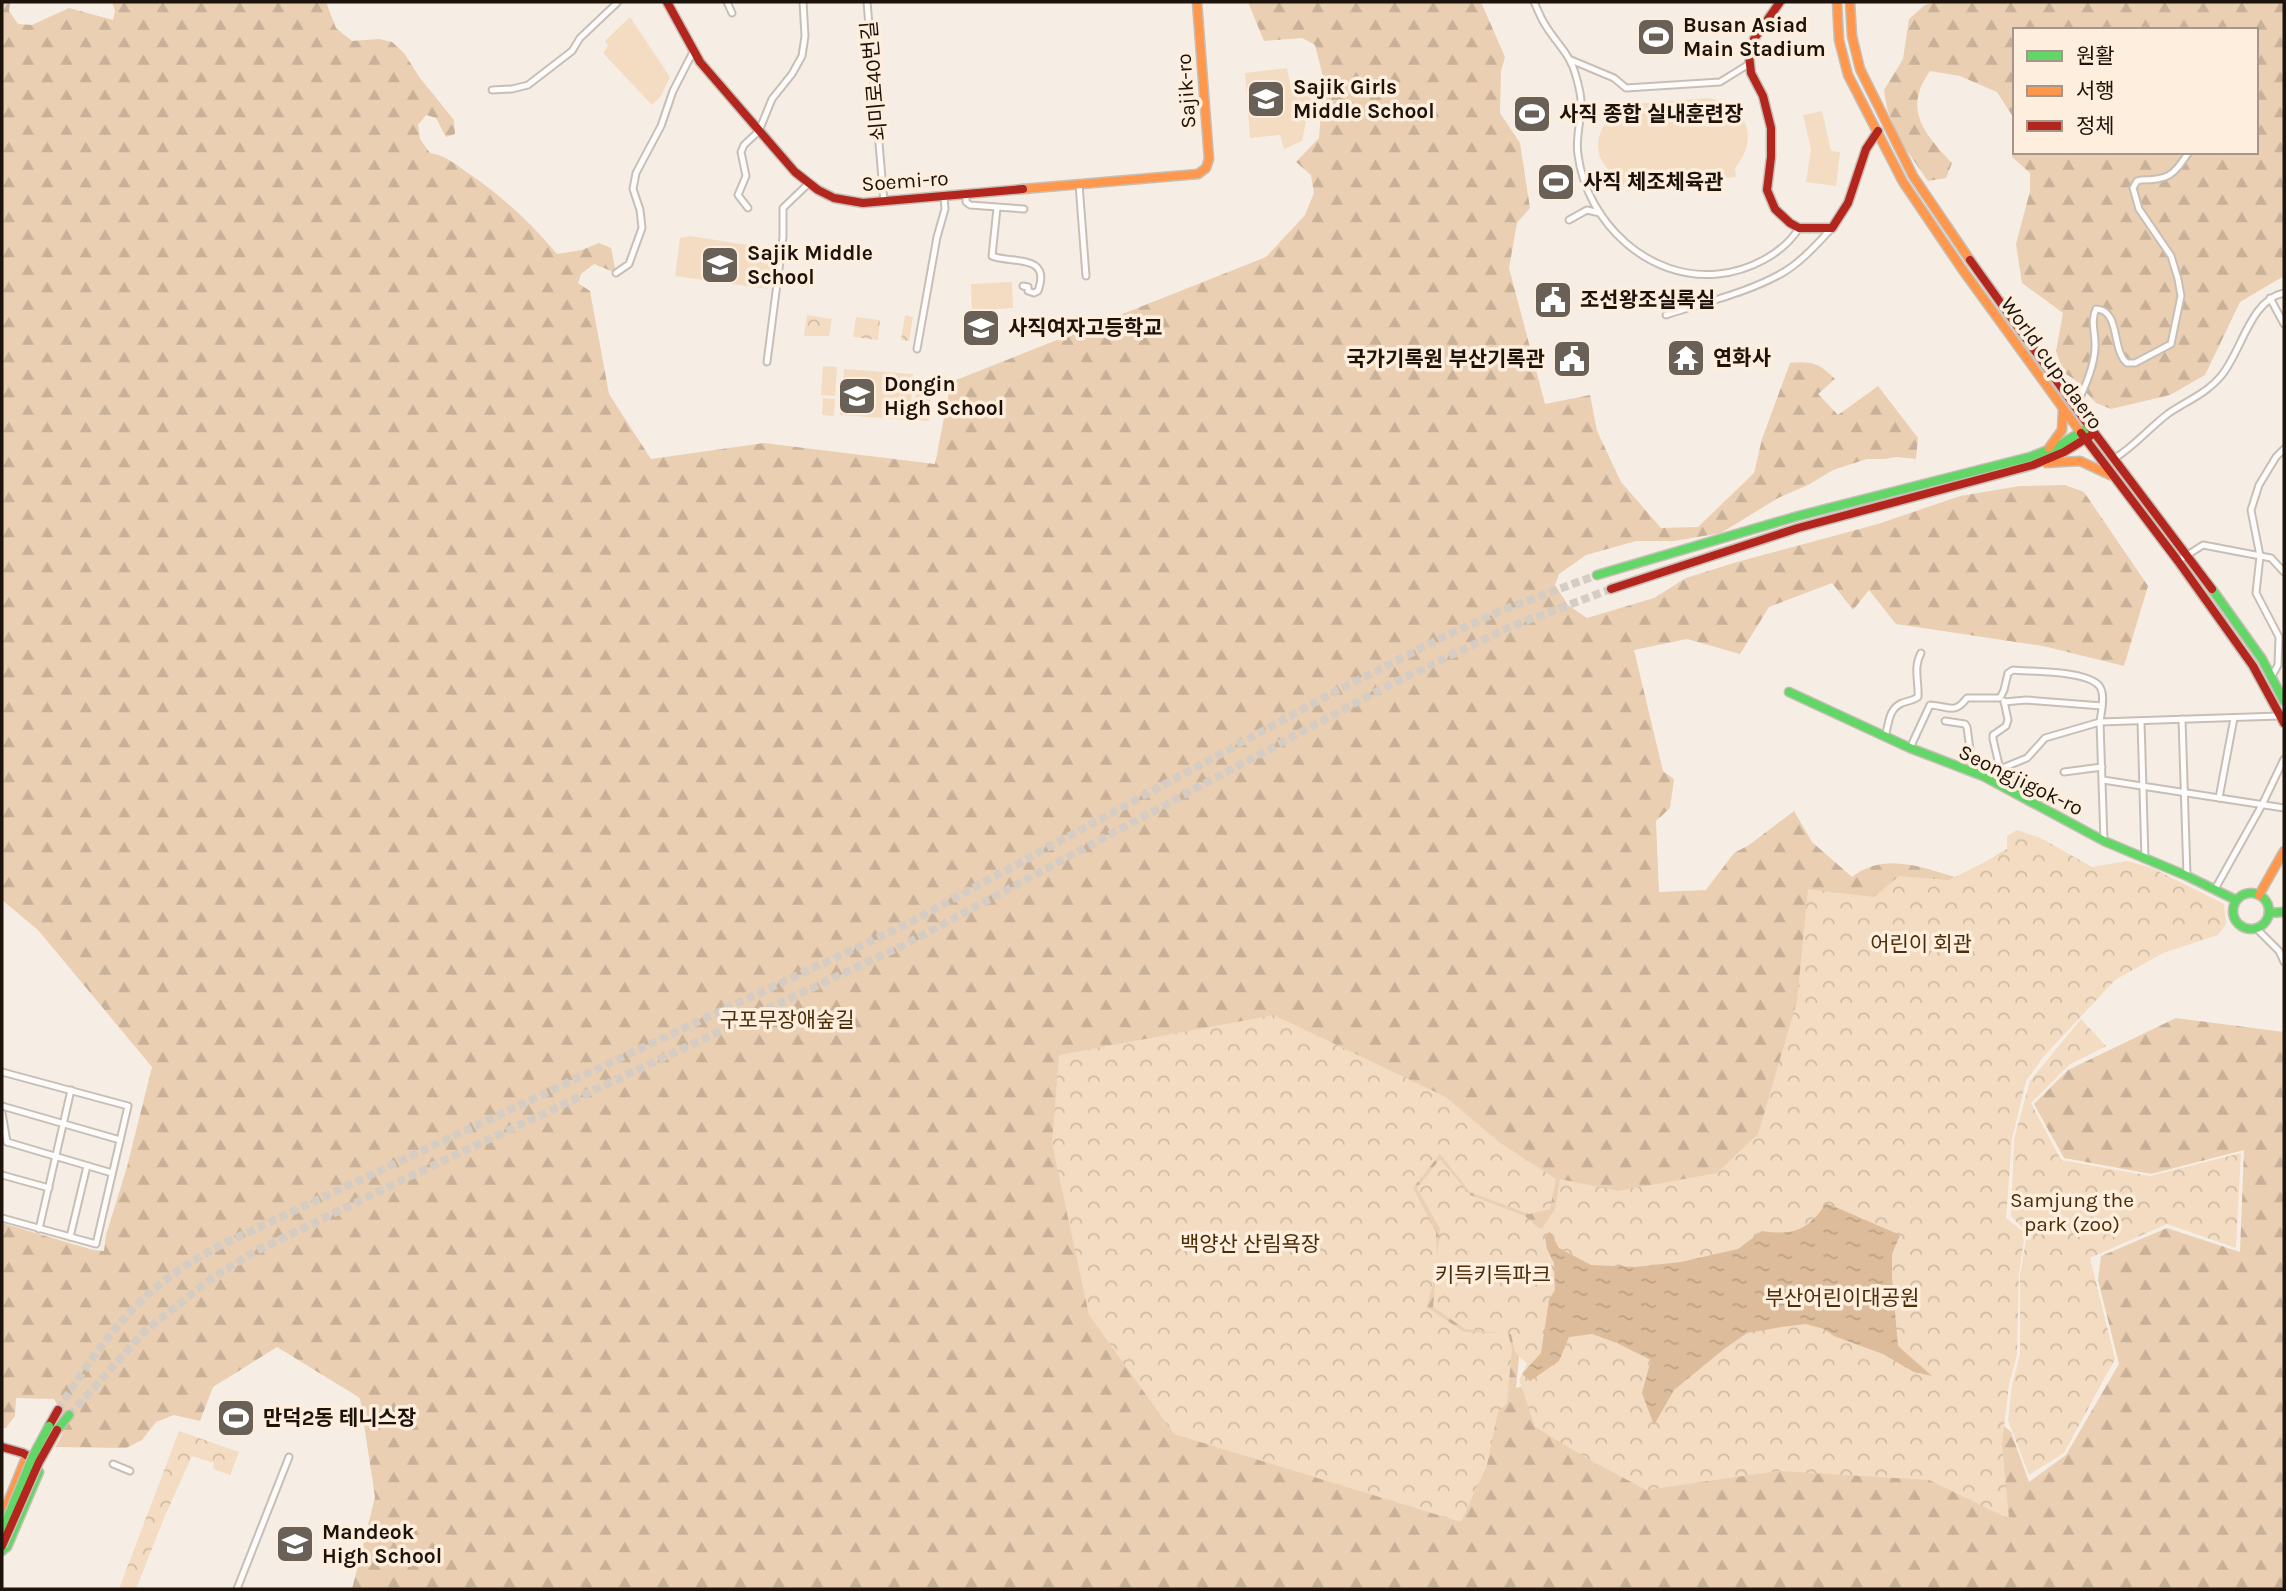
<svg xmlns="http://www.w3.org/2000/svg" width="2286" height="1591" font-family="Karla,'Noto Sans KR',sans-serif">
	<defs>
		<pattern id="forest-firs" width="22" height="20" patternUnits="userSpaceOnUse" patternTransform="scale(1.75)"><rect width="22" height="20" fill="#eacfb2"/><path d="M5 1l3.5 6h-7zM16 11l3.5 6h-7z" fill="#c8b198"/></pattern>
		<pattern id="park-crowns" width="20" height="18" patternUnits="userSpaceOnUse" patternTransform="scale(1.75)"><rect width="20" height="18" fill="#f3dcc2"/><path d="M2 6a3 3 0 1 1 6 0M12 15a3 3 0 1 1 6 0" fill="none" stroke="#d0bca5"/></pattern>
		<pattern id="water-ripples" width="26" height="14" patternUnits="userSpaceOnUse" patternTransform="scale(1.75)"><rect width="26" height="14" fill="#dcbc9a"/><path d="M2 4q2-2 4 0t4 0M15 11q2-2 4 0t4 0" fill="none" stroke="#bca183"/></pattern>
	</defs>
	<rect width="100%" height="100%" fill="#f6eee5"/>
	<g fill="url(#forest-firs)">
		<path d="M2 2H10L9 11 18 24 32 25 69 8 113 20 115 11 112 2H326L336 28 352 41 379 39 392 42 404 53 420 78 454 120 455 134 446 137 436 118 426 115 418 125 420 139 430 153C445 155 455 164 468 173 502 196 530 222 557 254L582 250 599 243 611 248 616 273 594 264 581 274 578 283 590 291 609 394 651 459 764 443 935 464 951 382 1266 257 1305 215 1314 193 1311 175 1296 162 1319 138 1324 81 1315 45 1302 38 1264 41 1248 2H1481L1505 57 1501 71 1500 113 1520 143 1530 208 1517 223 1509 268 1545 404 1590 395 1597 431 1621 482 1661 528 1698 527 1754 473 1762 439 1790 363C1812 361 1819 363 1835 379L1818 394 1838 415 1878 386 1918 438 1916 459 1896 457 1885 459H1867L1833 470 1808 485 1778 498 1721 533 1674 541H1636L1586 555 1559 574 1555 585 1568 605 1587 618 1654 598 1686 578 1737 562 1878 524 1960 496 2020 486 2065 485 2084 492 2148 586 2124 666 2043 646 1896 624 1869 590 1853 610 1832 583 1769 607 1740 654 1687 639 1634 650 1663 771 1674 779 1670 808 1656 821 1659 892 1706 890 1734 853 1749 845 1794 811 1812 842 1852 877C1885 851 1923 868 1959 878L2027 837 2001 1100 1550 1232 1495 1214 1520 1349 1516 1388 1546 1379 1981 1406 2011 1432 2029 1482 2066 1455 2119 1364 2098 1280 2101 1256 2167 1228 2240 1252 2244 1150 2151 1174 2064 1158 2034 1104 2068 1070 2176 1018 2284 1032V1589H352L375 1497 360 1398 277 1347 213 1387 200 1421 174 1415 156 1422 142 1440 126 1448 55 1447C68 1428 66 1419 54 1399L16 1398 15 1416 6 1428H2V1223L93 1250 104 1251 106 1235 127 1167 152 1067 38 930 2 900Z"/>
		<path d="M1940 2H2284V276L2240 302 2205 375 2170 395 2111 409 2096 403 2074 379 2064 373 2056 351 2063 313 2022 283 2016 244 2030 191V173L2012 157 2015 135V152H2256V30H2015V120L1997 92 1960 76 1930 71C1902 110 1925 134 1952 163L1946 178 1928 181 1900 141 1887 108 1884 90 1903 59 1909 19 1925 5Z"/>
	</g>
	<g fill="url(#park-crowns)" fill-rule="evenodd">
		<path d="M807 315 832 319 829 336H804Z"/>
		<path d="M905 315 913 317 909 341 901 340Z"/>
		<path d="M856 317 880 320 878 340 853 337Z"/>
		<path d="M2017 830 2041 838 2092 867 2127 861 2152 868 2224 904 2226 924 2218 935 2163 953 2115 980 2044 1056 2026 1081 2012 1139 2006 1218 2025 1233 2019 1274 2017 1355 2009 1385 2002 1444 2009 1519 1929 1480 1778 1471 1646 1490 1588 1459 1535 1427 1519 1380 1527 1364 1515 1352 1511 1334 1508 1333 1512 1349 1507 1403 1498 1412 1487 1465 1461 1522 1174 1434 1089 1315 1052 1144 1059 1055 1274 1015 1446 1097 1499 1142 1556 1179 1550 1209 1529 1214 1470 1192 1440 1154 1413 1188 1436 1232 1437 1258 1440 1229 1417 1188 1440 1159 1470 1195 1525 1216 1541 1230 1555 1209 1560 1179 1618 1191 1717 1173 1758 1134 1797 1001 1808 889 1874 897 1899 876 1949 880 2007 851V836ZM1436 1272 1433 1307 1465 1329 1499 1333 1464 1332 1427 1307Z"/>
		<path d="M2081 1019 2106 1046 2069 1065 2031 1103 2061 1160 2150 1176 2241 1153 2236 1248 2167 1224 2090 1258 2115 1359 2064 1453 2029 1475 2008 1420 2012 1385 2020 1354V1275L2027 1233 2011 1216 2014 1139 2030 1081Z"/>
		<path d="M179 1431 239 1452 230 1475 213 1469 214 1463 192 1456 164 1518 136 1589H119Z"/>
	</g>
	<g fill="#f3dcc2">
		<path d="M630 17 670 77 661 96 652 105 603 53 608 46 605 41Z"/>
		<path d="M1287 68 1291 88 1314 83 1302 141 1284 149 1280 135 1250 138 1245 73Z"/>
		<path d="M1708 98C1746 104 1761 138 1735 168L1736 177 1615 186V178L1618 177C1583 155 1598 115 1633 104Z"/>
		<path d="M1822 111 1831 151 1840 152 1836 186 1806 182 1811 149 1803 115Z"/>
		<path d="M690 236 773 249 768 289 675 276 680 238Z"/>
		<path d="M1012 282 1013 308 972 311 971 284Z"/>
		<path d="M823 366 837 367 835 396 821 395Z"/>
		<path d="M844 369 913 374 910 420 840 415Z"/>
		<path d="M916 391 931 393 929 421 914 420Z"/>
		<path d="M823 398 835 399 834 416 822 415Z"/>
		<path d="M227 1399 255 1408 246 1437 217 1427Z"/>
	</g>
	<path fill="url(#water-ripples)" d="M1826 1203 1900 1235 1892 1254V1278L1898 1346 1932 1376 1914 1372 1883 1354 1834 1336 1824 1329 1806 1324 1781 1327 1747 1333 1724 1349 1674 1390 1654 1425 1642 1393 1651 1360 1617 1343 1592 1334 1569 1337 1559 1361 1530 1381 1522 1374 1541 1353 1549 1300 1555 1290 1554 1263 1547 1249 1545 1237 1550 1232 1559 1248 1591 1265 1635 1267 1681 1262 1738 1249 1762 1231C1793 1236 1809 1230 1826 1203Z"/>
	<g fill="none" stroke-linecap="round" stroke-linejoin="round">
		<g stroke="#d5cdc4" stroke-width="8" stroke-dasharray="8 4" stroke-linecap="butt">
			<path d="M58 1410C89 1361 121 1313 168 1278 185 1265 204 1254 223 1244L907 924 1329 695 1435 641 1500 611 1597 575"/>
			<path d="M69 1415 145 1331 212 1278 254 1252 404 1179 904 945 1385 687 1510 627 1611 589"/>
		</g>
		<defs>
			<g id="street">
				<path d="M727 2 732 13"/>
				<path d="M867 2 884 202"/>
				<path d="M1534 2C1538 10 1541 19 1546 26 1556 43 1571 55 1576 76 1578 84 1581 93 1581 102 1582 120 1575 136 1578 155 1587 223 1649 281 1718 274 1749 271 1783 254 1799 228"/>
				<path d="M1571 60 1614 78 1626 88 1720 82 1749 64"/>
				<path d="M492 90 512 89 528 85 572 51 580 38 618 2"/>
				<path d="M1079 184 1086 276"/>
				<path d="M966 195V202L970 205 1024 209"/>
				<path d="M748 208 738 195 746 176 741 152 744 145 759 131 772 99 792 74 802 56 805 36 803 2"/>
				<path d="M997 208 992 256C1011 264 1052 253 1038 291L1034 293 1028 291V287L1023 286"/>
				<path d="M1569 220 1587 210 1600 213"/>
				<path d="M616 273 629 264 642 228 640 210 633 189 636 173 661 126 673 91 693 52"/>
				<path d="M2270 298 2284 324"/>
				<path d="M1666 315C1705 302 1748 293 1784 272 1802 261 1817 244 1832 228"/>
				<path d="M917 349 937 237 945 209 944 197"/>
				<path d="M767 362 783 237V208L808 184"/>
				<path d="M2075 407C2084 390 2094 368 2095 348 2096 335 2090 321 2096 309 2121 310 2111 350 2127 363H2135L2171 344 2181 296 2178 279 2171 256 2139 209 2133 188 2137 181 2141 180C2170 180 2173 175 2189 152"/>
				<path d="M2115 458C2135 446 2150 427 2169 413 2187 401 2207 393 2221 376 2242 351 2250 300 2284 293"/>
				<path d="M2178 561 2203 545 2271 558 2284 572"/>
				<path d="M2272 676 2278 665 2279 637 2256 593 2260 556 2251 510 2259 485 2276 457 2284 449"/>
				<path d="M2004 702 2026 700 2102 706"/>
				<path d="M2182 719 2187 876"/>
				<path d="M1945 721 1965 724 1967 727 1973 772"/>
				<path d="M2141 721 2145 859"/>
				<path d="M1885 737C1889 724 1888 709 1902 703 1908 701 1914 700 1918 697 1919 682 1913 667 1921 653"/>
				<path d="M1910 748 1930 705C1949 706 1954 715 1967 698H2000L2004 690 2008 673 2013 670C2031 672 2094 670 2101 689 2105 698 2101 713 2100 722L2104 841"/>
				<path d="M2000 769 1993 739V735L2006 726 2008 720 2004 701"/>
				<path d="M2064 772 2102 767"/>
				<path d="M1983 776 2027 758 2045 738 2100 722 2279 716"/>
				<path d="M2103 780 2284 808"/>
				<path d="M2219 798 2234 718"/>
				<path d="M2215 889 2262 805 2284 759"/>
				<path d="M2257 929 2279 951 2284 962"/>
				<path d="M2 1072 128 1106 96 1244 2 1218"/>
				<path d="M2 1106 120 1140"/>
				<path d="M2 1113 7 1142"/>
				<path d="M7 1142 112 1173"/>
				<path d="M2 1175 49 1188"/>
				<path d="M39 1229 71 1090"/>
				<path d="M70 1237 87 1166"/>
				<path d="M113 1464 130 1471"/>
				<path d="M237 1589 289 1457"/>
			</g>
			<g id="fast">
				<path d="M1597 575 1798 516 2030 457 2060 445 2084 430"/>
				<path d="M2212 589 2262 659 2284 701"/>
				<path d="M1789 692 1910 748 1983 776 2104 841 2187 876 2236 900"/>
				<circle cx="2251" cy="911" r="18"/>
				<path d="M2269 913 2284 912"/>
				<path d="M57 1430 69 1415"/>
				<path d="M2 1551 7 1547 39 1472"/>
			</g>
			<g id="slow">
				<path d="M1837 2 1839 40 1848 75 1903 182 1962 269 2081 433"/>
				<path d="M1850 2 1852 36 1860 69 1913 176 1970 260"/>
				<path d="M1023 189 1198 174 1206 168 1209 159 1197 2"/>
				<path d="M2049 448 2062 430 2063 410"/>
				<path d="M2046 463 2080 461 2110 475"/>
				<path d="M2259 895 2284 851"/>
				<path d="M2 1517 27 1455"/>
			</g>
			<g id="jam">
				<path d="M667 2 700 62 795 172 818 190 834 198 863 203 1023 189"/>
				<path d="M1780 2 1754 39 1749 55 1751 73 1763 96 1771 128V157L1767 190 1775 209 1790 223 1799 228H1832L1848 203 1866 149 1878 131"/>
				<path d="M1970 260 2084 419 2212 589"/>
				<path d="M2081 433 2178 561 2253 666 2284 723"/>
				<path d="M1611 589 1798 528 2033 465 2064 452 2090 436"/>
				<path d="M49 1426 58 1410"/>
				<path d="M2 1447 23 1453 37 1462"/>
			</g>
		</defs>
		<use href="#street" stroke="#c7bfb6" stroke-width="9"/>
		<use href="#fast" stroke="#c7bfb6" stroke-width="11"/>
		<use href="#slow" stroke="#c7bfb6" stroke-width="11"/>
		<use href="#jam" stroke="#c7bfb6" stroke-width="11"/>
		<use href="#street" stroke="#fefcfb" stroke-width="5"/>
		<use href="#fast" stroke="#63d668" stroke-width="8"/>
		<use href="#slow" stroke="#ff974d" stroke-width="8"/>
		<use href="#jam" stroke="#b3261e" stroke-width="8"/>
		<defs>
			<path id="fast-bridge" d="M3 1529 33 1456 49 1426"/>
			<path id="jam-bridge" d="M2 1546 39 1462 57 1430"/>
		</defs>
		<use href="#fast-bridge" stroke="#c7bfb6" stroke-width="11" stroke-linecap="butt"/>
		<use href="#jam-bridge" stroke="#c7bfb6" stroke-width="11" stroke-linecap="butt"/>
		<use href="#fast-bridge" stroke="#63d668" stroke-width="8"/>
		<use href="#jam-bridge" stroke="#b3261e" stroke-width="8"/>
	</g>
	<defs>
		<symbol id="stadium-square" viewBox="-11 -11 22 22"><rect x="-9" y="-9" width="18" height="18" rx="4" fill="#696057" stroke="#feeedd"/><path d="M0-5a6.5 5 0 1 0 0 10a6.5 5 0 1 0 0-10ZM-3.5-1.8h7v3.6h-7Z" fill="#fff"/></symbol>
		<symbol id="school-square" viewBox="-11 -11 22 22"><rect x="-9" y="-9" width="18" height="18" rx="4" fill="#696057" stroke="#feeedd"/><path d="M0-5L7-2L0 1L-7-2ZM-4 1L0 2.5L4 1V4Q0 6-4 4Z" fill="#fff"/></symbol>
		<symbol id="civic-square" viewBox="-11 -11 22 22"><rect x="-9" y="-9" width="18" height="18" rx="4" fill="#696057" stroke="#feeedd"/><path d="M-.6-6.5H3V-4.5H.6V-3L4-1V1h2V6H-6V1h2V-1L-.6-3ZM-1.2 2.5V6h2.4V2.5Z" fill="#fff"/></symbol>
		<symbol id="temple-square" viewBox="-11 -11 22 22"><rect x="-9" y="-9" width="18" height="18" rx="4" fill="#696057" stroke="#feeedd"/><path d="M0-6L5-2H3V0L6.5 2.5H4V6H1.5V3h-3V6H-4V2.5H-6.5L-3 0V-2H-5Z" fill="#fff"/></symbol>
	</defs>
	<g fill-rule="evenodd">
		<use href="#stadium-square" x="1634" y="15" width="44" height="44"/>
		<use href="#school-square" x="1244" y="77" width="44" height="44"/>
		<use href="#stadium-square" x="1510" y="92" width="44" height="44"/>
		<use href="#stadium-square" x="1534" y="160" width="44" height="44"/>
		<use href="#school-square" x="698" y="243" width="44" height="44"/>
		<use href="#civic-square" x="1531" y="278" width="44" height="44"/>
		<use href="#school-square" x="959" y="306" width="44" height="44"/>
		<use href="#temple-square" x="1664" y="336" width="44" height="44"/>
		<use href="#civic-square" x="1550" y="337" width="44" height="44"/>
		<use href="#school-square" x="835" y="374" width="44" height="44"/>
		<use href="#stadium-square" x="214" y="1396" width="44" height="44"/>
		<use href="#school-square" x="273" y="1522" width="44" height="44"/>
	</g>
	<g text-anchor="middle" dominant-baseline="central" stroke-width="7" stroke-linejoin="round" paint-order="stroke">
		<g font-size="21" font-weight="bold" fill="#1d130a" stroke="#feeedd" text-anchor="start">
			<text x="1683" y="25">Busan Asiad<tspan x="1683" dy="24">Main Stadium</tspan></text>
			<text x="1293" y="87">Sajik Girls<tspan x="1293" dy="24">Middle School</tspan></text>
			<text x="1559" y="114">사직 종합 실내훈련장</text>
			<text x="1583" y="182">사직 체조체육관</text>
			<text x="747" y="253">Sajik Middle<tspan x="747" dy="24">School</tspan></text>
			<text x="1580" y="300">조선왕조실록실</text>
			<text x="1008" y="328">사직여자고등학교</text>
			<text x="1713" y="358">연화사</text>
			<text x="1545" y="359" text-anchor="end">국가기록원 부산기록관</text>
			<text x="884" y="384">Dongin<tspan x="884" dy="24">High School</tspan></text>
			<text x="263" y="1418">만덕2동 테니스장</text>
			<text x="322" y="1532">Mandeok<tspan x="322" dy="24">High School</tspan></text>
		</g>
		<g font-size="21" fill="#1d130a" stroke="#feeedd">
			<text transform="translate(874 81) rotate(-95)">쇠미로40번길</text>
			<text transform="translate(1186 91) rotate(-94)">Sajik-ro</text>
			<text transform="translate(905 181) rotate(-4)">Soemi-ro</text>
			<text transform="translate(2052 363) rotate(54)">World cup-daero</text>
			<text transform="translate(2021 780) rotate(26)">Seongjigok-ro</text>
		</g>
		<g font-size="21" fill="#4b2e09" stroke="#feeedd">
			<text x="1921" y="944">어린이 회관</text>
			<text x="787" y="1020">구포무장애숲길</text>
			<text x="2072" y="1200">Samjung the<tspan x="2072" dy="24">park (zoo)</tspan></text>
			<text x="1250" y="1244">백양산 산림욕장</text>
			<text x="1493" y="1275">키득키득파크</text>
			<text x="1842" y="1298">부산어린이대공원</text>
		</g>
	</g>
	<rect width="2286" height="1591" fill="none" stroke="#1d130a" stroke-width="7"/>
	<rect x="2013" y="28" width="245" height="126" fill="#feeedd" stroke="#a49689" stroke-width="2"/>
	<rect x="2027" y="51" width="35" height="10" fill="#63d668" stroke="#a49689" stroke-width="2"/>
	<text x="2076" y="63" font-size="21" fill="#1d130a">원활</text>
	<rect x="2027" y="86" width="35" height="10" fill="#ff974d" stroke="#a49689" stroke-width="2"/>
	<text x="2076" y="98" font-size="21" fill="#1d130a">서행</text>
	<rect x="2027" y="121" width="35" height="10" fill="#b3261e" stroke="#a49689" stroke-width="2"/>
	<text x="2076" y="133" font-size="21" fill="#1d130a">정체</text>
</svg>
